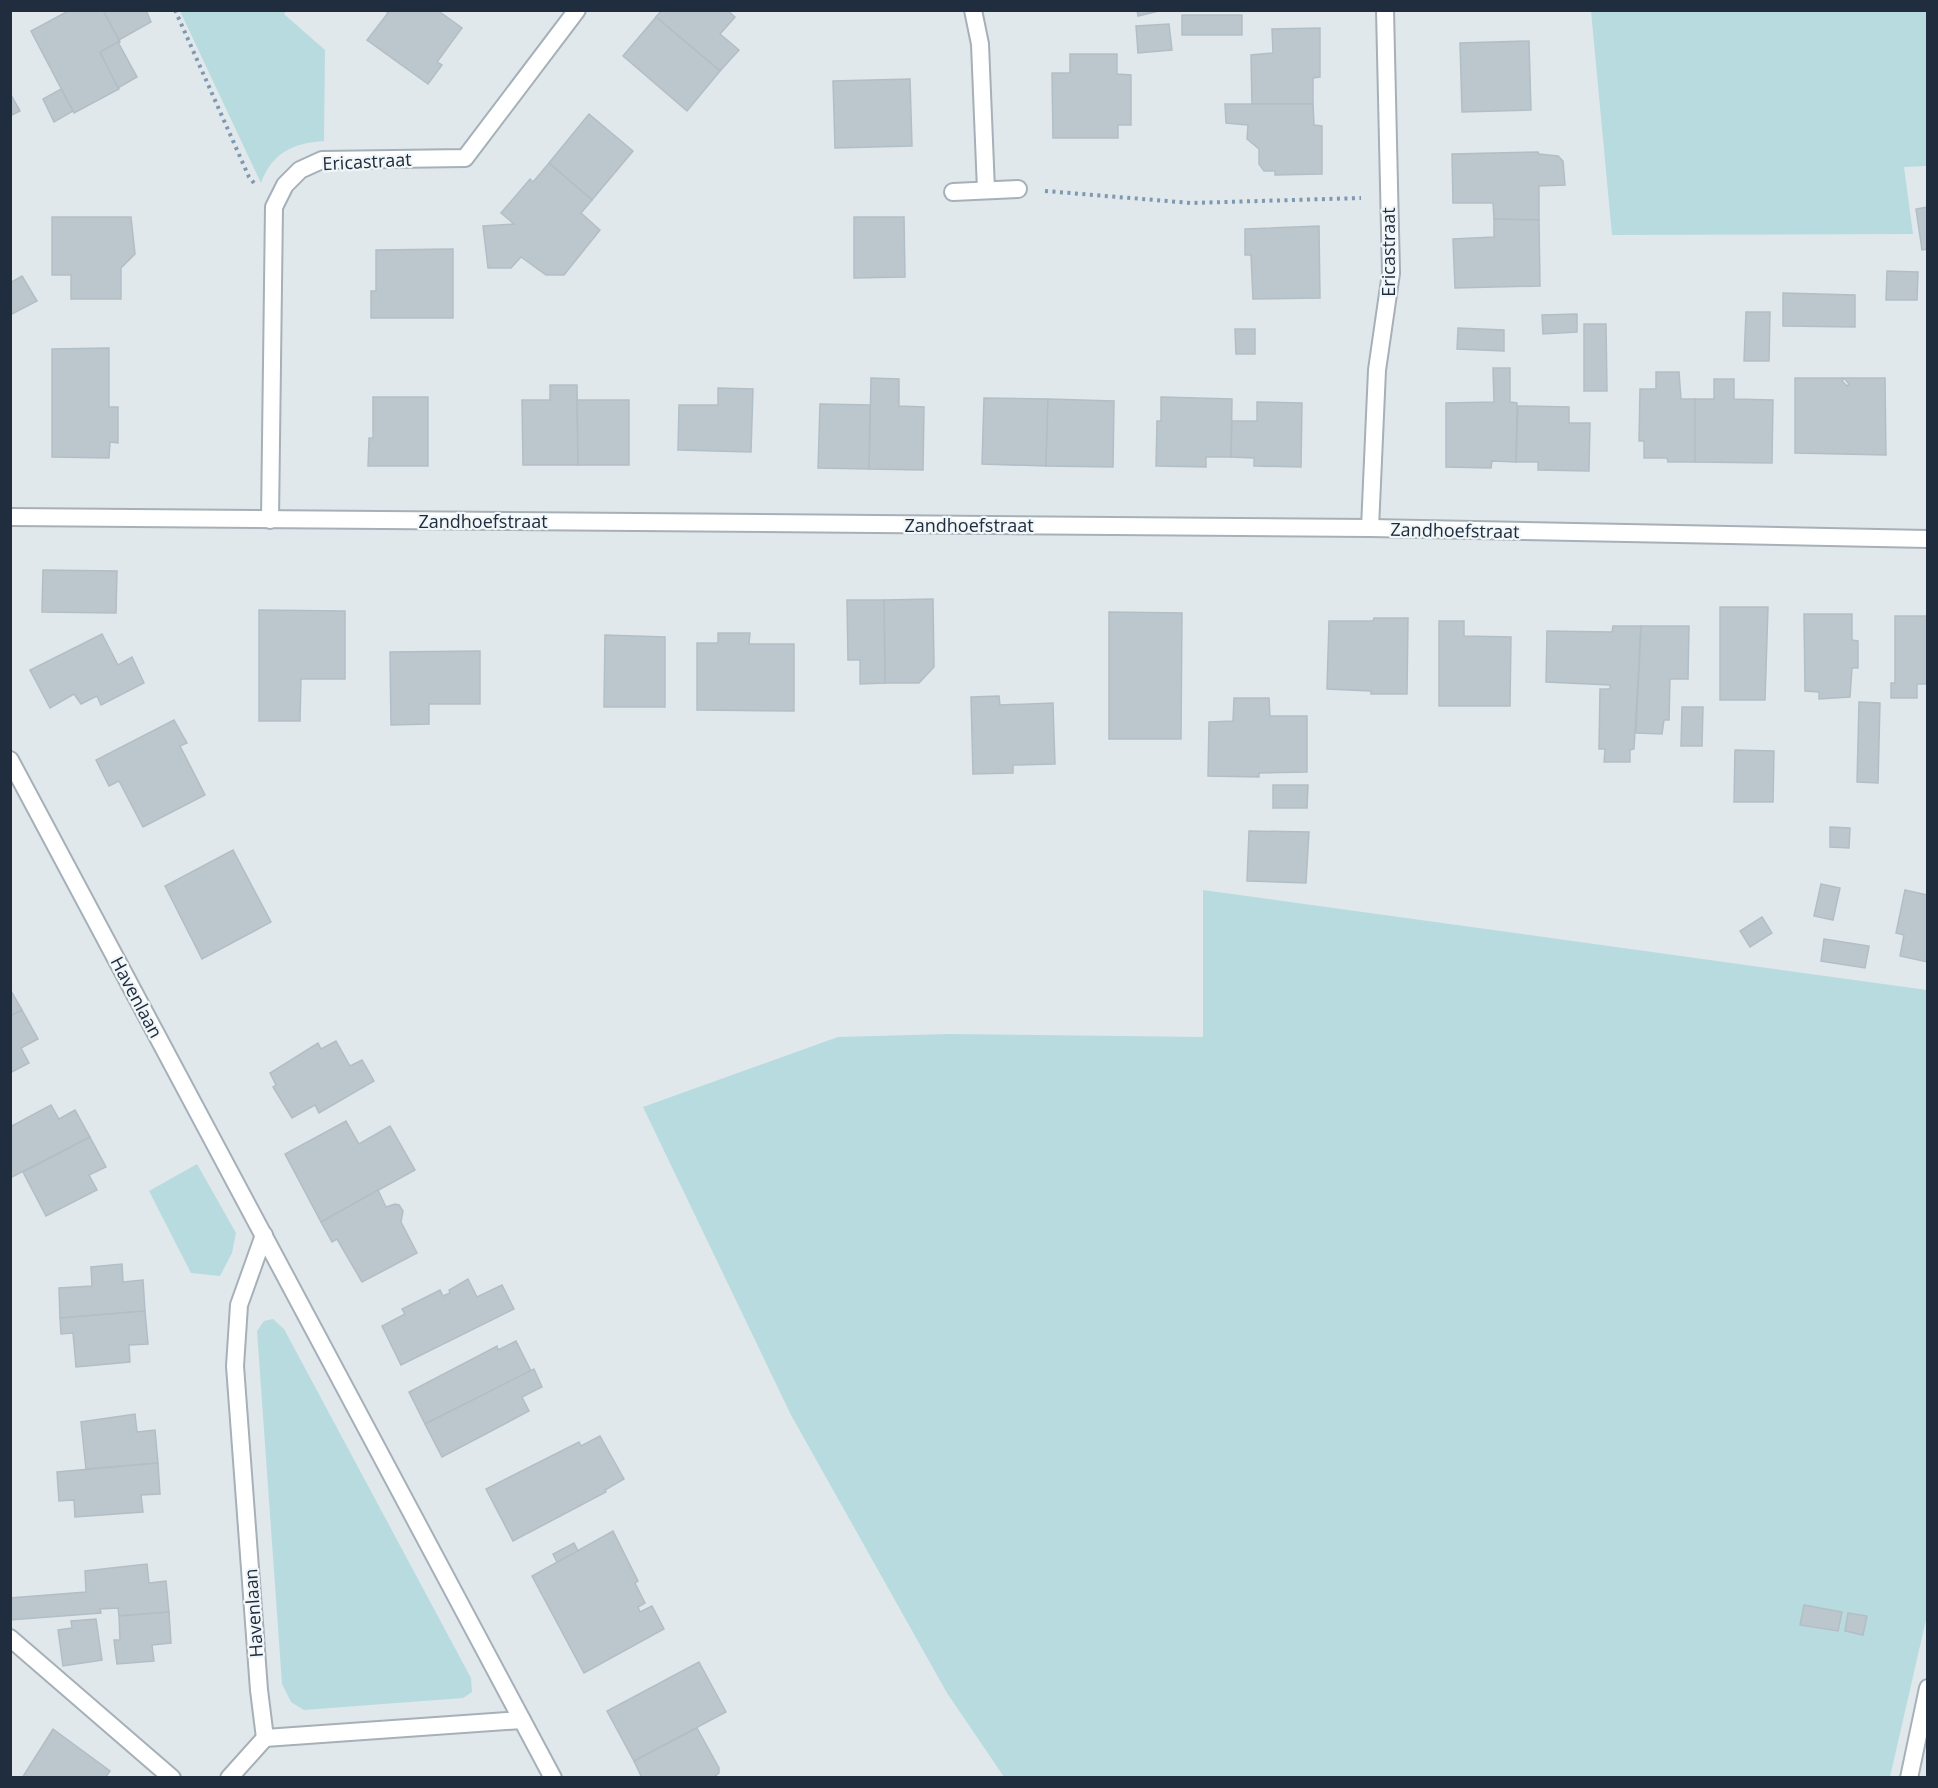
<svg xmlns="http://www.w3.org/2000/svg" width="1938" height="1788" font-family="'Open Sans',sans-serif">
	<rect width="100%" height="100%" fill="#e0e8ec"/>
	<g fill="#b8dbdf">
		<path d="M180 11H286L284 14 325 50 324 141C293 143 272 153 261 183Z"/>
		<path d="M1591 11H1927V166L1904 167 1913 234 1612 235Z"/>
		<path d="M1203 890 1927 990 1928 1611 1890 1777H1004L947 1693 791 1415 643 1107 838 1037 949 1034 1203 1037Z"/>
		<path d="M197 1164 236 1233 232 1253 220 1276 191 1273 149 1191Z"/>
		<path d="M273 1319 284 1329 471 1678 472 1692 463 1698 304 1710 291 1702 282 1684 257 1331 264 1321Z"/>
	</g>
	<g fill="#bcc6cd" stroke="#b2bec6" stroke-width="1.5">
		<path d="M70 10H103L120 42 100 52 119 89 74 113 31 31Z"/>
		<path d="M103 10H146L151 22 119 40Z"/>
		<path d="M384 10H437L462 28 437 62 442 65 428 84 367 40 388 13Z"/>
		<path d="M662 10H727L735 17 720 34 739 50 720 71 656 17Z"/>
		<path d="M1137 10H1163L1138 16Z"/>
		<rect x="1182" y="15" width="60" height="20"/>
		<path d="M656 17 720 71 687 111 623 56Z"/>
		<path d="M1169 24 1172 50 1138 53 1136 26Z"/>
		<path d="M1320 28V77L1313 78V104H1252L1251 55 1273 53 1272 29Z"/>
		<path d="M1529 41 1531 110 1462 112 1460 43Z"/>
		<path d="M118 42 137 77 118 88 100 52Z"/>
		<path d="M1070 54H1117V74L1131 75V125H1118V138H1053L1052 73H1070Z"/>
		<path d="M910 79 912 146 835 148 833 81Z"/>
		<path d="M61 89 73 111 54 122 43 99Z"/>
		<path d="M10 93 20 111 10 116Z"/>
		<path d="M1225 104H1313L1314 125 1322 126V174L1275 175V171H1264L1259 164V149L1247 139 1248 125 1226 123Z"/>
		<path d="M589 114 633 151 592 200 549 163Z"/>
		<path d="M1538 152 1539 154 1558 156 1563 161 1565 185 1539 186V220L1494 219 1493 203H1453L1452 154Z"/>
		<path d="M549 163 592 200 581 213 600 230 564 275H546L521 257 511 268H488L483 226 514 224 501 213 530 179 533 182Z"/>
		<path d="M1928 207V249L1922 250 1916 209Z"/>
		<path d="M52 217H131L135 254 121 268V299H71V275H52Z"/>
		<path d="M854 217H904L905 277 854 278Z"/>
		<path d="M1494 219 1539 220 1540 286 1455 288 1453 239 1494 237Z"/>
		<path d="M1319 226 1320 298 1253 299 1251 255H1245V229Z"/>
		<path d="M453 249V318H371V291H376V250Z"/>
		<path d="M1887 271 1918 272 1917 300H1886Z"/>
		<path d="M22 276 37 301 10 315V283Z"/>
		<path d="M1783 293 1855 295V327L1783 326Z"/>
		<path d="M1746 312H1770L1769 361H1744Z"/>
		<path d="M1577 314V332L1543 334 1542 315Z"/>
		<path d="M1584 324H1606L1607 391H1584Z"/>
		<path d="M1458 328 1504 330V351L1457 349Z"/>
		<path d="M1235 329H1255V354H1236Z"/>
		<path d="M109 348V407H118V443L110 442 109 458 52 457V349Z"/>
		<path d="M1493 368H1510V402L1517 403 1516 462 1492 461 1491 468 1446 467V403L1494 402Z"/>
		<path d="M1656 372H1679L1681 399H1695V462H1668L1667 458H1644V441H1639L1640 389H1656Z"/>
		<path d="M871 378 899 379V406L924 407 923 470 869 469Z"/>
		<path d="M1795 378H1844L1842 381 1847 386 1849 384 1844 378H1885L1886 455 1795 453Z"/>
		<path d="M1714 379H1734V399L1773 400 1772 463 1695 462V399H1714Z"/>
		<path d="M550 385H577L578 465H523L522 400H550Z"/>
		<path d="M718 388 753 389 751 452 678 450 679 405H718Z"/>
		<path d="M373 397H428V466H368L369 438H373Z"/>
		<path d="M1161 397 1232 399 1231 457H1206V467L1156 466 1157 421H1161Z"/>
		<path d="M984 398 1048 399 1046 466 982 464Z"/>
		<path d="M1048 399 1114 401 1113 467 1046 466Z"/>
		<path d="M577 400H629V465H578Z"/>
		<path d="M1257 402 1302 403 1301 467 1254 466V458L1231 457 1232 421H1257Z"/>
		<path d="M820 404 870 405 869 469 818 468Z"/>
		<path d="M1518 406 1569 407V423H1590L1589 471 1538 470V462H1516Z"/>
		<path d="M43 570 117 571 116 613 42 612Z"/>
		<path d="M933 599 934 667 919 683H885L884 600Z"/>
		<path d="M847 600H884L885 683 860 684V660H848Z"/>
		<path d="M1720 607H1768L1765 700H1720Z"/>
		<path d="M259 610 345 611V679H301L300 721H259Z"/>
		<path d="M1109 612 1182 613 1181 739H1109Z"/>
		<path d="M1804 614H1852V640L1858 641V668H1852L1850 697 1819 699V692L1805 691Z"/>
		<path d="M1895 616H1928V684H1917V698H1891V683H1895Z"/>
		<path d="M1374 618H1408L1407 694H1371V691L1327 689 1329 621H1373Z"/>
		<path d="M1439 621H1464V636L1511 637 1510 706H1439Z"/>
		<path d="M1613 626H1641L1634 749 1630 750V762H1604L1605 749H1599L1600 689H1610V685L1546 682 1547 631 1612 632Z"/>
		<path d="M1641 626H1689L1688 679H1670L1669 720H1664L1662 734 1636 733Z"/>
		<path d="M718 633H750L749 644H794V711L697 710V643H718Z"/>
		<path d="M102 634 118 665 132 657 144 683 101 705 97 696 81 704 74 694 50 708 30 670Z"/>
		<path d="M605 635 665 637V707H604Z"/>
		<path d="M480 651V704H429V724L391 725 390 652Z"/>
		<path d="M999 696 1000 705 1053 703 1055 764 1013 765V773L973 774 971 697Z"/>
		<path d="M1234 698H1269L1270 716H1307V772L1259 773V777L1208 776 1209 722 1233 721Z"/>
		<path d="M1859 702 1880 703 1878 783 1857 782Z"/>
		<path d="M1682 707H1703L1702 746H1681Z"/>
		<path d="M174 720 187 743 180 746 205 795 143 827 119 781 109 786 96 760Z"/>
		<path d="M1735 750 1774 751 1773 802H1734Z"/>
		<path d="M1273 785H1308L1307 808H1273Z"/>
		<path d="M1830 827 1850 828 1849 848 1830 847Z"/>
		<path d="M1249 831 1309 832 1306 883 1247 881Z"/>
		<path d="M233 850 271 922 202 959 165 886Z"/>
		<path d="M1821 884 1840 888 1833 920 1814 916Z"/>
		<path d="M1905 890 1928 895V962L1900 956 1904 935 1896 933Z"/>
		<path d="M1762 917 1772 933 1750 947 1740 931Z"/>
		<path d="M1824 939 1869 946 1865 968 1821 961Z"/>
		<path d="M10 989 22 1010 10 1016Z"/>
		<path d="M22 1010 38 1039 21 1048 29 1063 10 1073V1016Z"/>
		<path d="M336 1041 350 1066 362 1060 374 1081 319 1113 315 1105 292 1118 273 1087 276 1085 270 1073 318 1043 321 1049Z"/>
		<path d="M51 1105 59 1119 75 1110 90 1137 10 1178V1127Z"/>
		<path d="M346 1121 359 1144 390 1126 415 1170 321 1222 285 1154Z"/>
		<path d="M90 1137 106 1167 89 1175 97 1190 46 1216 23 1172Z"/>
		<path d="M378 1190 386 1207 395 1204 399 1205 403 1211 401 1222 417 1253 362 1282 337 1239 332 1242 321 1222Z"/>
		<path d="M122 1264 123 1282 143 1280 145 1311 60 1318 59 1288 92 1286 91 1267Z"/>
		<path d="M468 1279 477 1297 502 1285 514 1309 401 1365 382 1326 405 1314 402 1309 440 1290 443 1296 450 1293 449 1290Z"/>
		<path d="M145 1311 148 1344 129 1345 130 1362 76 1367 73 1333 61 1334 60 1318Z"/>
		<path d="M516 1341 531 1371 425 1424 409 1392 497 1346 498 1350Z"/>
		<path d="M534 1369 542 1387 522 1397 529 1411 442 1457 425 1424Z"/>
		<path d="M135 1414 137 1432 155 1430 158 1463 86 1469 81 1422Z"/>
		<path d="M600 1436 624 1479 605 1490 606 1492 513 1541 486 1489 579 1442 581 1446Z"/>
		<path d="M158 1463 160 1494 141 1495 143 1512 75 1517 74 1500 59 1501 57 1472Z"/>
		<path d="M613 1531 638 1581 635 1583 645 1603 638 1607 640 1612 652 1606 664 1629 584 1673 532 1576Z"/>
		<path d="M574 1543 578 1551 557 1562 553 1554Z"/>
		<path d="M147 1564 149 1583 166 1581 169 1612 119 1616 118 1608 100 1609 101 1613 10 1620V1598L86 1592 85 1571Z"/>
		<path d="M1804 1605 1842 1612 1838 1631 1800 1625Z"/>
		<path d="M169 1612 171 1643 152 1645 154 1661 117 1664 114 1640H120L119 1616Z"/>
		<path d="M1848 1613 1867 1616 1863 1635 1845 1631Z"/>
		<path d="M96 1619 102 1660 63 1666 58 1630 72 1628 71 1621Z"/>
		<path d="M699 1662 726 1712 634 1761 607 1711Z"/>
		<path d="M697 1728 719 1768V1773L713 1778H642L634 1761Z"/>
		<path d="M53 1729 110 1771 105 1778H22Z"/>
	</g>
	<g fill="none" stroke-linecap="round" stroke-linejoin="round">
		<defs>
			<path id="service" d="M10 1638 172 1778"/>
			<g id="minor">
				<path d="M973 10 980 44 986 190"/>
				<path d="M953 192 1018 189"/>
				<path d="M10 517 1370 528 1928 539"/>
				<path d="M270 520 274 207 285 185 300 170 322 160 465 158 577 10"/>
				<path d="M1370 528 1377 370 1391 273 1385 10"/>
				<path d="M10 760 553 1778"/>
				<path d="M264 1235 239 1305 235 1366 259 1690 265 1738"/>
				<path d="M265 1738 522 1720"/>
				<path d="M229 1778 265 1738"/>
				<path d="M1909 1778 1928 1688"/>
			</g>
		</defs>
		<use href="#service" stroke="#a6b0b8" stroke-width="20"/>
		<use href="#minor" stroke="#a6b0b8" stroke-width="20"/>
		<g stroke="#7f98b2" stroke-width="4" stroke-dasharray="3 4.5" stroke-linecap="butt">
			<path d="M175 10 249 177 254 183"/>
			<path d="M1045 191 1191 203 1361 198"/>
		</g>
		<use href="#service" stroke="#fff" stroke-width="16"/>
		<use href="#minor" stroke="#fff" stroke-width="16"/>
	</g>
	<g text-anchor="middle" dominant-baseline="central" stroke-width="4.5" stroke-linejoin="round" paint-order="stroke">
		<g font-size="18" fill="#202d3e" stroke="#f1f6f8">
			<text transform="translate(367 161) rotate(-3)">Ericastraat</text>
			<text transform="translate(1388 252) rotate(-90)">Ericastraat</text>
			<text x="483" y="521">Zandhoefstraat</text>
			<text x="969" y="525">Zandhoefstraat</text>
			<text transform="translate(1455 530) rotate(1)">Zandhoefstraat</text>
			<text transform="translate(137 997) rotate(62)">Havenlaan</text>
			<text transform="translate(253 1613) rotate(-94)">Havenlaan</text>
		</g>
	</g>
	<rect width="1938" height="1788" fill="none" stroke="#202d3e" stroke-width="24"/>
</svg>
